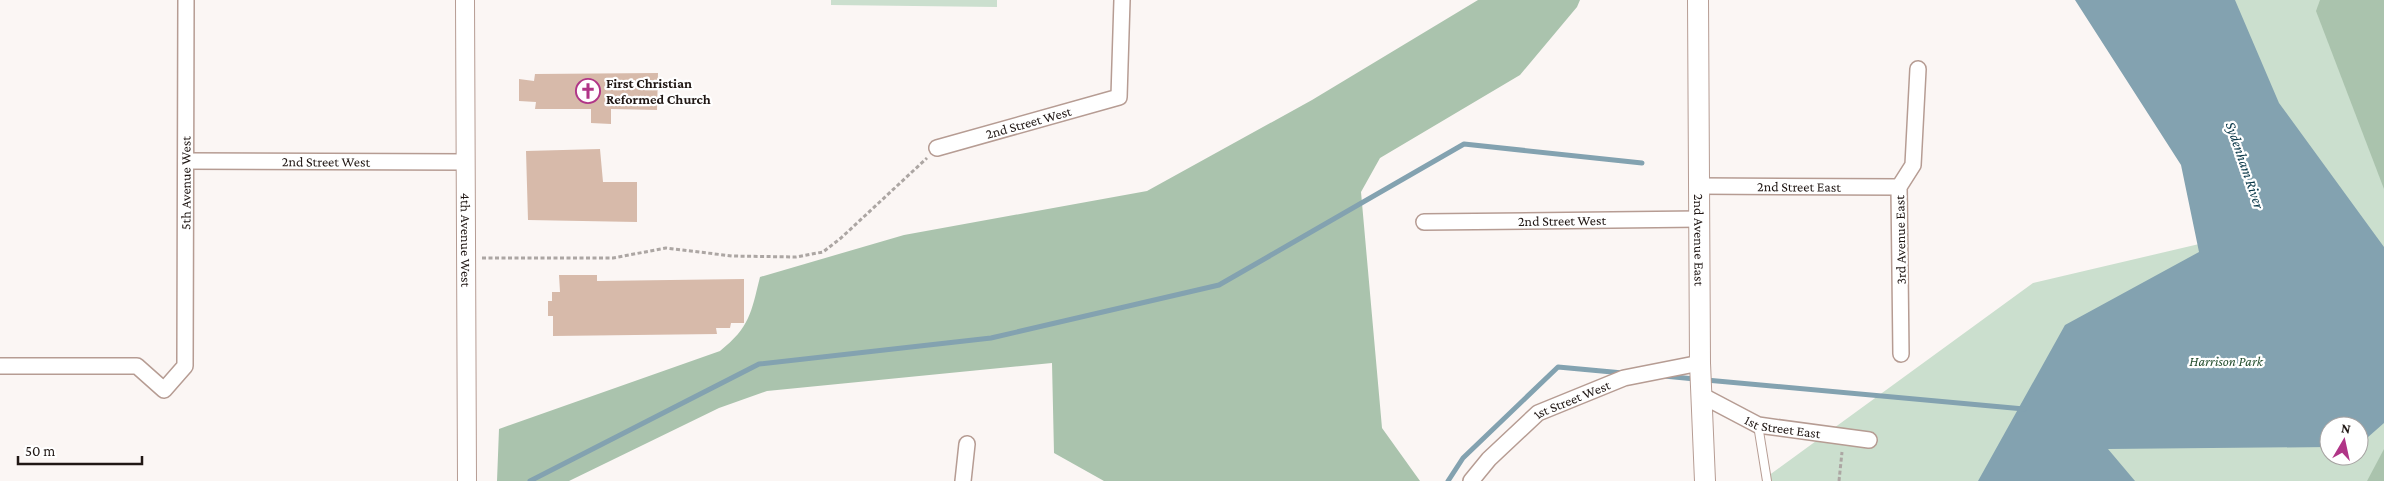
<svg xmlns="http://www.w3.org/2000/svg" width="2384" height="481" font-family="'Crimson Pro',serif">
	<rect width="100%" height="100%" fill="#fbf6f4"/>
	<g fill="#cbdfce" fill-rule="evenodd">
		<path d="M831 0H997V7L831 5Z"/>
		<path d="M2154 0H2384V481H1768V476L2033 283 2229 237ZM2329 426H2359V456H2329Z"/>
	</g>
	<g fill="#aac3ad">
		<path d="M1478 0H1580L1577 7 1520 75 1380 158 1361 192 1382 428 1420 481H1104L1054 453 1052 363 767 391 719 408 569 481H497L499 429 720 351C750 327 751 313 760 277L904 235 1147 191 1312 100Z"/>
		<path d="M2320 0H2384V189L2316 11Z"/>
		<path d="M2384 449V481H2367Z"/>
	</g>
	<path fill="#83a2b0" d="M2075 0H2235L2279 103 2384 247V423L2359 445V426H2329V447L2108 449 2135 481H1978L2065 325 2199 252 2181 165Z"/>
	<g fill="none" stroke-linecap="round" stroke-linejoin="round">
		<g stroke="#83a2b0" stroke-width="5">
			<path d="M1664 376 1695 379"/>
			<path d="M1706 380 2024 409"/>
			<path d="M530 481 759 364 991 338 1219 285 1464 144 1642 163"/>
			<path d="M1448 481 1463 458 1558 367 1623 373"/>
		</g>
	</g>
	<g fill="#d7baaa">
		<path d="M658 73 657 110 611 109V124L591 123V109H535L536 102 519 101V79L534 81 535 74Z"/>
		<path d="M600 149 603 182H637V222L528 220 526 151Z"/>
		<path d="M559 275H597V281L744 279V323H731L730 328H716L717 334 553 336V316H548V301H552V292H560Z"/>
	</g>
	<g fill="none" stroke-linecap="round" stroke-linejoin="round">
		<defs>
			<path id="service" d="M1758 425 1767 481"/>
			<g id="minor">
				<path id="s1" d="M937 148 1119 97 1122 0"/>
				<path id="s2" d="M186 161 466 162"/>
				<path id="s3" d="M1699 186 1899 187"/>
				<path id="s4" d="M1424 222 1700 219"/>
				<path d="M1901 354 1899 187 1913 165 1918 69"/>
				<path id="s5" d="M0 366H137L164 390 185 366 186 0"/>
				<path id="s6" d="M1701 395 1758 425 1869 440"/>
				<path d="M963 481 967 444"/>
				<path id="s7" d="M1471 481 1489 459 1538 413 1624 378 1700 363"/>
			</g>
			<g id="tertiary">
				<path id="s8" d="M465 0 467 481"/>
			</g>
			<g id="secondary">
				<path id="s9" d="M1698 0 1700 363 1705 481"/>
			</g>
		</defs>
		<use href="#service" stroke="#b69c93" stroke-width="10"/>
		<use href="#minor" stroke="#b69c93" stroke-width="18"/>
		<use href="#tertiary" stroke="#b69c93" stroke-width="20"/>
		<use href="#secondary" stroke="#b69c93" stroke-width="22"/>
		<g stroke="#aca6a3" stroke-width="3" stroke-dasharray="4 2.5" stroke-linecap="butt">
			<path d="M482 258H613L666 248 732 256 796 257 823 252 841 238 927 158"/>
			<path d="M1839 481 1842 452"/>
		</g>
		<use href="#service" stroke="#fff" stroke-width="8"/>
		<use href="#minor" stroke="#fff" stroke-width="15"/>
		<use href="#tertiary" stroke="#fff" stroke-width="18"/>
		<use href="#secondary" stroke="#fff" stroke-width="20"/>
	</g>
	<defs>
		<symbol id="church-ring" viewBox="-11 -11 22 22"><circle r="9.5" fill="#fff" stroke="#b03587" stroke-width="1.5"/><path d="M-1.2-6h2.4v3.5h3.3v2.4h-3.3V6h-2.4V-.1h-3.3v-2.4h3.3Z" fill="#b03587"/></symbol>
	</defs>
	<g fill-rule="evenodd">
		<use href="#church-ring" x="574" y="77" width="28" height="28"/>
	</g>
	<g text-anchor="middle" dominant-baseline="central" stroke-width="4.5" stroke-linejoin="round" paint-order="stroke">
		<g font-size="14" font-weight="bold" fill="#201714" stroke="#fff" text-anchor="start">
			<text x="606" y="83">First Christian<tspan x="606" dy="16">Reformed Church</tspan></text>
		</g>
		<g font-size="14" fill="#201714" stroke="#fff">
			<text stroke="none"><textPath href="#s1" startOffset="95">2nd Street West</textPath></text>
			<text stroke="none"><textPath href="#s2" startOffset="140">2nd Street West</textPath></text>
			<text stroke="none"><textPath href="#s5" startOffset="388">5th Avenue West</textPath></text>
			<text stroke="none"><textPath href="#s3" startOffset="100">2nd Street East</textPath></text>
			<text stroke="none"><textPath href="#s4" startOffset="138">2nd Street West</textPath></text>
			<text transform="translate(1900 240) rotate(-91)">3rd Avenue East</text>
			<text stroke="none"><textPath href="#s8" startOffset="240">4th Avenue West</textPath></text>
			<text stroke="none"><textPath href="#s9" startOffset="240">2nd Avenue East</textPath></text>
			<text stroke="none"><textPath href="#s7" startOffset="132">1st Street West</textPath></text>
			<text stroke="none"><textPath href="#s6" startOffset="89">1st Street East</textPath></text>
		</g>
		<g font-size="14" font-style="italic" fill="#275030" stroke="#fff">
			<text x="2226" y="361">Harrison Park</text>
		</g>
		<g font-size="15" font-style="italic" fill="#073647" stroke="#fff">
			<text transform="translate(2245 165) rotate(71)">Sydenham River</text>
		</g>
	</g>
	<g transform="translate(2344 441) rotate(9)"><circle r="24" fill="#ffffff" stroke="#a6a2a1"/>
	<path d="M0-4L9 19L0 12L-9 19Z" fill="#b03587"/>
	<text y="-8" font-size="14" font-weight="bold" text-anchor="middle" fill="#201714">N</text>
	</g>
	<path d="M18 456v8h124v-8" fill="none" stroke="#201714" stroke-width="2.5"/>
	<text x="25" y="456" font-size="15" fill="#201714" stroke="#ffffff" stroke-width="4" paint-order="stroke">50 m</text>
</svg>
